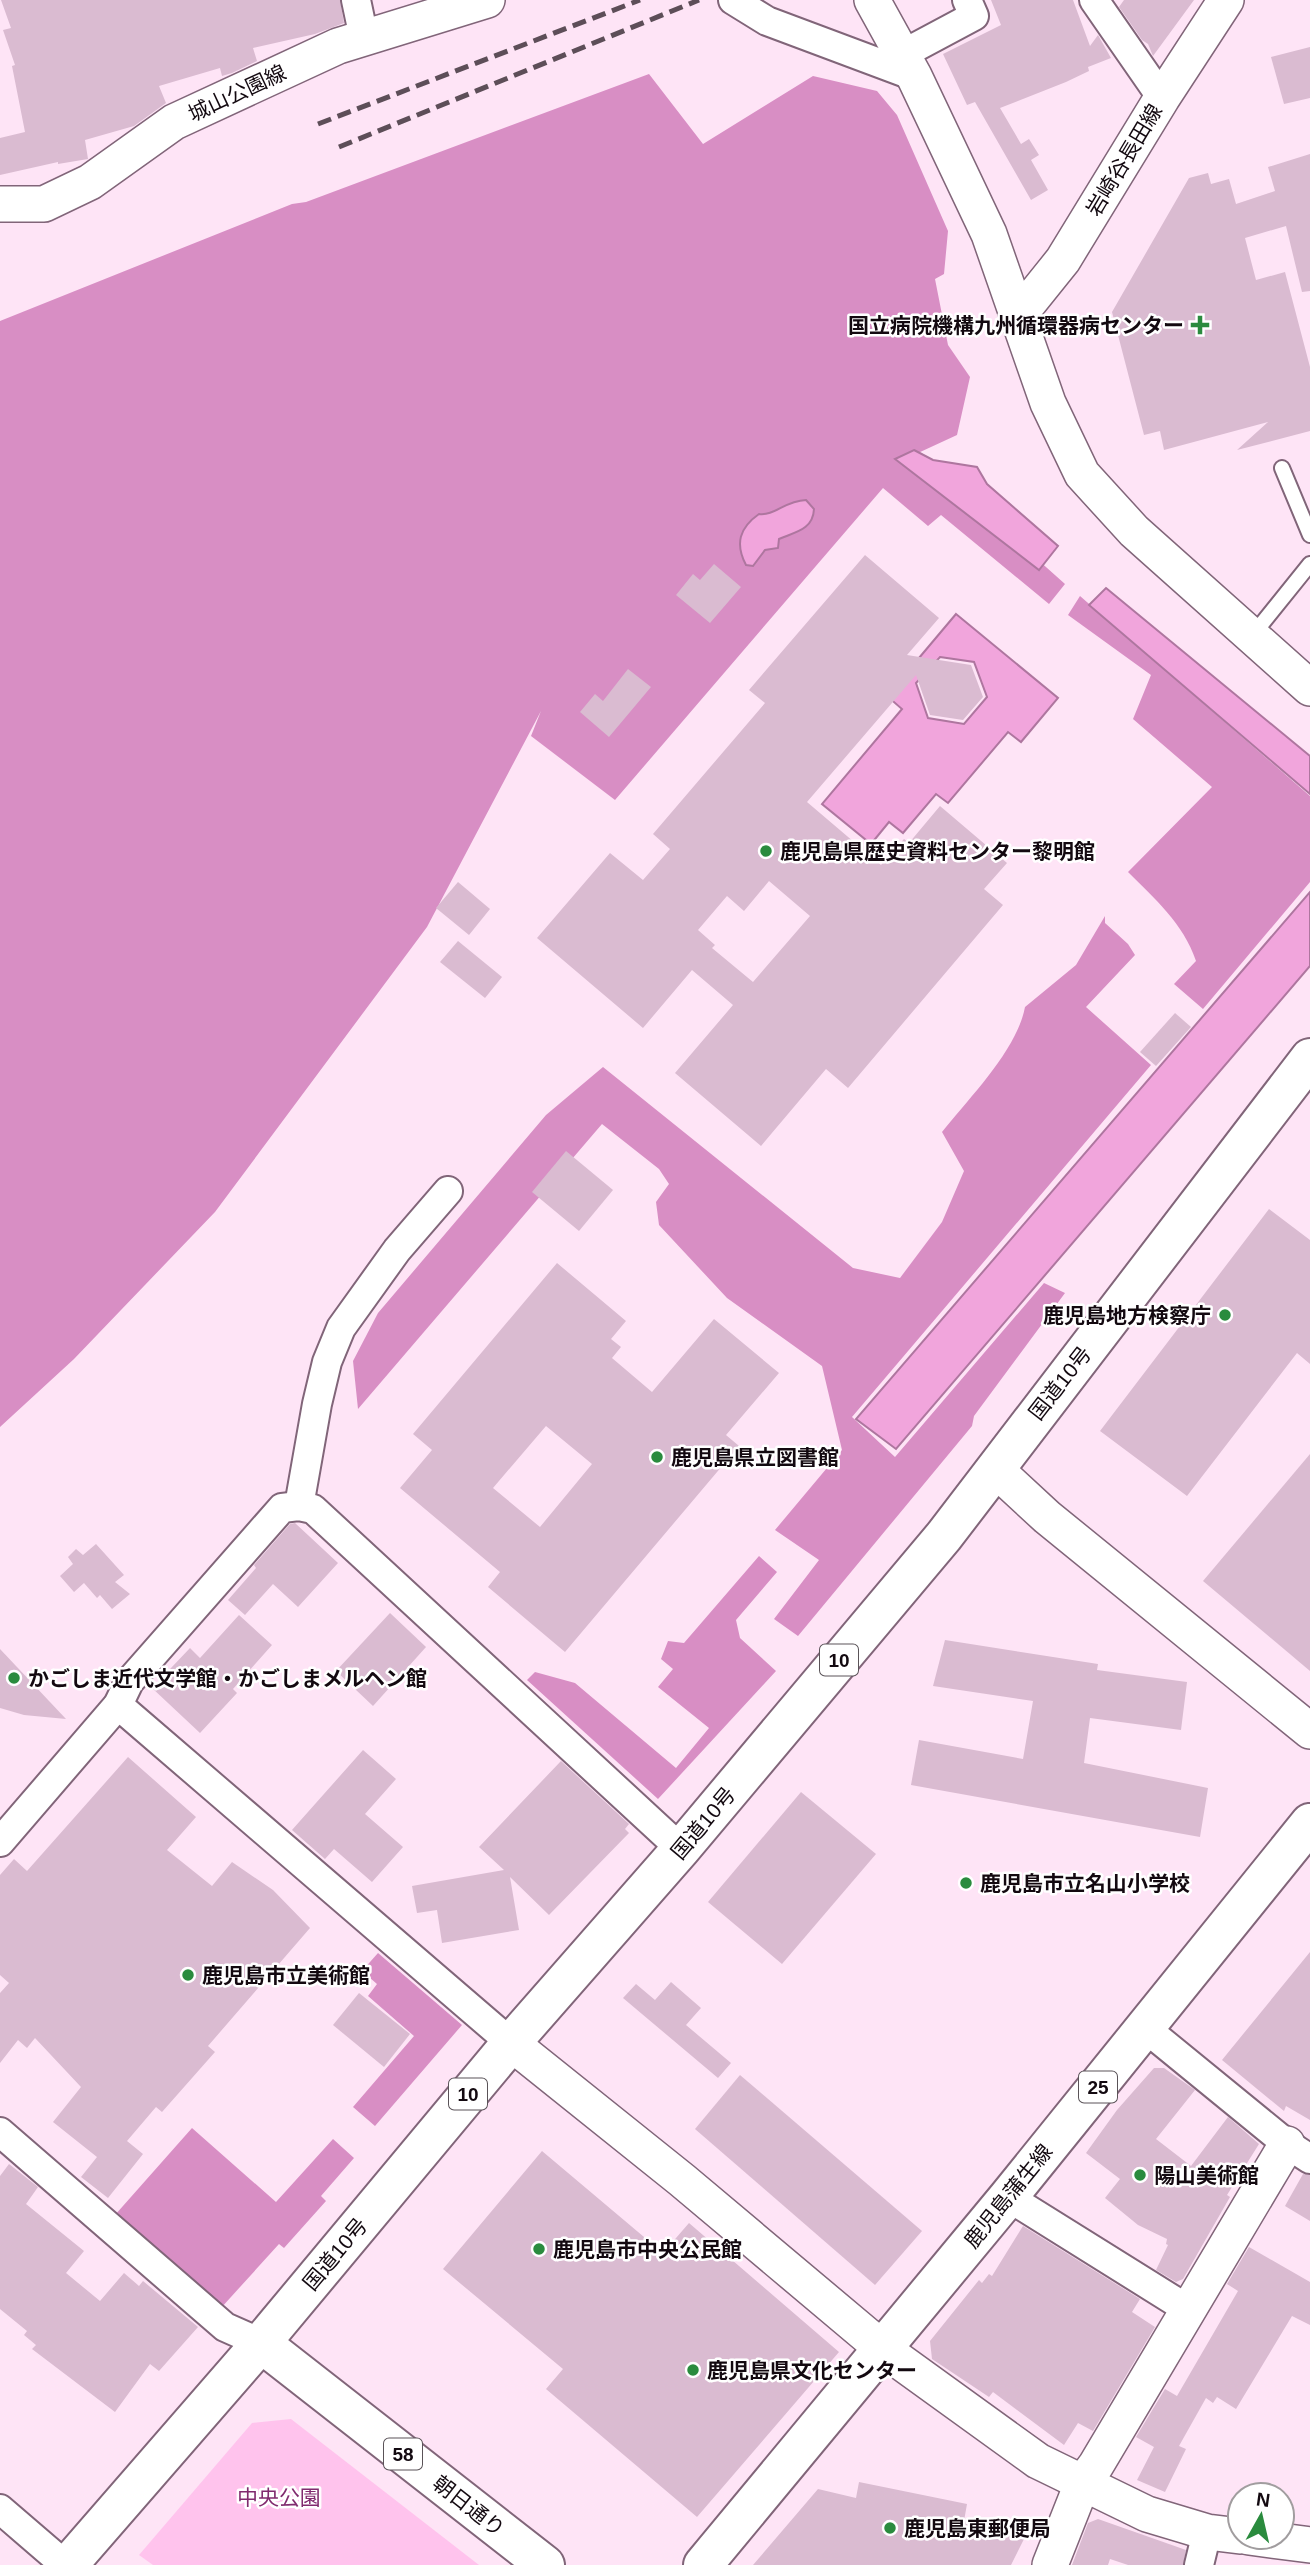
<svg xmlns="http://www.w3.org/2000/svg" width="1310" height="2565" font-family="Arial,'Noto Sans JP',sans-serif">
	<rect width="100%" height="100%" fill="#fee4f6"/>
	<path fill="#ffc3ed" d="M291 2419 479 2565H153L139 2555 252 2423Z"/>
	<g fill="#d88ec4">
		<path d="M649 74 703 144 813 76 877 91 897 115 948 231 944 274 935 279 948 345 970 377 957 435 918 453 1065 584 1049 604 941 515 928 526 883 488 615 800 531 736 541 711 427 927 215 1212 74 1359 0 1427V321L292 204 306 202Z"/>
		<path d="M1080 596 1310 796V882L1203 1009 1174 984 1196 961C1183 923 1155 899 1128 872L1212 787 1133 719 1151 675 1068 615Z"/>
		<path d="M1105 916V923L1128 944 1135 955 1086 1007 1151 1065 852 1417 895 1457 1044 1283 1065 1293 974 1416 972 1426 798 1636 774 1619 819 1560 775 1530 842 1450 822 1366 727 1298 659 1225 656 1202 669 1184 659 1169 602 1124 358 1409 353 1361 378 1313 546 1115 603 1067 853 1268 900 1278 942 1222 964 1171 942 1132C970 1097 1017 1050 1025 1007L1076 965Z"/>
		<path d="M759 1556 777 1572 736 1620 740 1638 776 1671 658 1799 527 1680 535 1672 575 1683 676 1768 709 1728 658 1687 673 1669 661 1659 668 1641 684 1643Z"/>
		<path d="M378 1953 462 2025 375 2126 353 2107 414 2036 368 1996 377 1984 362 1971Z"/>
		<path d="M192 2128 276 2202 333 2139 354 2158 321 2196 326 2201 284 2248 279 2244 221 2308 115 2215Z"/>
	</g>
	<g fill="#f1a5dc" stroke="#ae769f" stroke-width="2" fill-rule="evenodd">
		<path d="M914 450 933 460 977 467 987 484 1058 546 1039 570 895 459Z"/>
		<path d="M806 500 814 509C813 530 795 532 779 539L778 548 765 550 753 566 746 565C735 544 739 528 759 514 775 516 784 501 806 500Z"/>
		<path d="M1106 588 1310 756V794L1089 605Z"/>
		<path d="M956 614 1058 698 1021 742 1008 732 948 803 936 794 903 833 889 822 871 844 822 804 902 709 887 696ZM940 657 974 662 987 697 964 724 928 718 916 683Z"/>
		<path d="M1310 892V966L896 1449 856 1419Z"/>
	</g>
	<g fill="#dabbd1" fill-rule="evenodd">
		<path d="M1 0H340L344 23 315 34 253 48 257 61 232 73 222 76 220 68 159 86 166 103 134 126 85 140 88 159 58 164V162L0 175V138L25 132 12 66 15 65 3 30 11 28Z"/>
		<path d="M991 0H1073L1090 46 1098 35 1111 58 1088 67 1089 71 1066 82 1000 108 1021 144 1029 139 1039 155 1031 160 1048 190 1031 200 975 102 967 105 943 54 1001 25Z"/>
		<path d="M1124 0H1194L1153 56 1148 44 1142 40 1119 7Z"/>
		<path d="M1310 47V98L1284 104 1271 57Z"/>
		<path d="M1310 154V291L1302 292 1286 226 1245 238 1256 280 1285 272 1310 367V431L1237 450 1268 422 1164 450 1160 431 1144 435 1112 312 1189 178 1208 173 1211 184 1229 179 1236 204 1275 191 1268 167Z"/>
		<path d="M865 555 939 618 907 655 971 665 983 697 963 720 930 715 916 675 807 802 881 865 904 839 909 843 940 806 1007 863 984 889 1003 905 848 1088 826 1069 761 1146 675 1073 733 1005 692 970 643 1028 537 938 610 853 643 880 670 849 653 834 765 703 749 690ZM769 881 810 916 753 982 712 948 715 945 698 930 727 896 744 911Z"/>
		<path d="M714 564 741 587 710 623 676 595 693 574 700 580Z"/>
		<path d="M628 669 651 687 609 737 580 712 595 694 603 701Z"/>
		<path d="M458 882 490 909 469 935 436 908Z"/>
		<path d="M458 941 502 977 485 998 440 962Z"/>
		<path d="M1175 1013 1191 1027 1156 1066 1140 1052Z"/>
		<path d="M566 1151 613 1190 579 1231 532 1192Z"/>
		<path d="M1269 1209 1310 1240V1364L1297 1353 1187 1496 1100 1431Z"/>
		<path d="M557 1263 626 1321 611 1339 621 1347 612 1358 652 1392 714 1319 779 1373 726 1435 739 1446 565 1652 488 1587 500 1572 400 1488 432 1450 413 1434ZM546 1426 592 1464 540 1527 493 1488Z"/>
		<path d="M1310 1454V1671L1203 1581Z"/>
		<path d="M295 1523 338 1563 298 1607 273 1584 245 1615 228 1600 256 1568 254 1565 290 1524Z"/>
		<path d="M96 1544 124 1575 115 1582 130 1594 112 1609 100 1595 97 1598 84 1583 74 1592 60 1576 73 1564 68 1557 76 1549 83 1555Z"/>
		<path d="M390 1613 426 1647 373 1706 336 1671Z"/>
		<path d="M239 1615 272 1645 233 1689 237 1693 200 1733 152 1688 190 1648 200 1658Z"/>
		<path d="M945 1640 1098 1664 1097 1670 1187 1682 1181 1730 1090 1718 1084 1763 1208 1788 1200 1837 911 1785 919 1740 1023 1759 1033 1701 933 1686Z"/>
		<path d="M0 1649 66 1719 24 1715 0 1708Z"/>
		<path d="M363 1750 396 1779 365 1814 403 1847 372 1882 334 1849 325 1859 292 1830Z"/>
		<path d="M128 1757 196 1817 167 1850 212 1886 232 1862 273 1890 310 1928 208 2046 215 2052 162 2112 156 2107 127 2141 143 2154 108 2198 81 2177 97 2157 53 2122 81 2087 35 2038 27 2048 18 2040 0 2063V1993L9 1983 0 1975V1875L14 1859 27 1871Z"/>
		<path d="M561 1761 629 1824 625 1829 629 1833 549 1915 510 1877 519 1930 442 1943 437 1910 417 1913 412 1886 504 1870 479 1847Z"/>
		<path d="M801 1792 876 1854 782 1964 708 1902Z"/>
		<path d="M1310 1952V2120L1286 2106 1284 2111 1222 2060Z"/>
		<path d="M671 1982 701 2008 686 2025 731 2063 718 2078 623 1998 636 1984 655 2000Z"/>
		<path d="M359 1993 410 2034 384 2067 333 2025Z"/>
		<path d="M1154 2068H1164L1195 2090 1156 2139 1191 2166 1228 2117 1259 2144 1227 2195 1230 2197 1183 2279 1176 2282 1156 2270 1168 2245 1166 2244 1167 2239 1138 2225 1105 2198 1120 2179 1086 2153 1117 2110Z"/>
		<path d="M740 2075 922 2231 875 2285 695 2129Z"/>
		<path d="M542 2151 663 2253 689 2223 839 2352 697 2517 546 2389 563 2369 443 2269Z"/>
		<path d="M9 2164 38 2187 26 2204 84 2251 66 2273 100 2301 124 2273 139 2286 143 2281 198 2327 159 2371 150 2364 115 2412 32 2349 36 2345 24 2335 27 2331 0 2309V2176Z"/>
		<path d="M1303 2174 1310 2175V2221L1285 2206Z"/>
		<path d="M1023 2226 1140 2299 1132 2312 1155 2327 1093 2431 1078 2423 1064 2445 993 2392 989 2397 932 2359 930 2341 979 2280 982 2283 989 2274 992 2276Z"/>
		<path d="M1249 2247 1310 2282V2325L1292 2316 1236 2409 1217 2397 1213 2403 1206 2398 1179 2446 1186 2449 1165 2492 1137 2480 1154 2447 1136 2437 1165 2389 1177 2396 1238 2291 1227 2284Z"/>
		<path d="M859 2482 967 2504 964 2521 1026 2535 1011 2565H753L818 2489 856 2498Z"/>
		<path d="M1098 2519 1186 2550 1183 2565H1128L1110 2559 1108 2565H1072L1088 2523Z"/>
	</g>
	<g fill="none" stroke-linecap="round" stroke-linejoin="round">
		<defs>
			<g id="service">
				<path d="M1282 468 1310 535"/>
				<path d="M1252 636 1310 564"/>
			</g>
			<g id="minor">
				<path d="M356 0 364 38"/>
				<path d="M733 0 767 21 914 76"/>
				<path d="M1094 0 1162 98"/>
				<path d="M901 55 974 16 967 0"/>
				<path d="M299 1506 317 1404 327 1362 341 1328 397 1250 448 1191"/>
				<path d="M118 1705 511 2043"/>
				<path d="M0 1842 118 1705 129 1682 282 1508 299 1506 313 1509 681 1849"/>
				<path d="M1145 2028 1287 2144 1310 2159"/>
				<path d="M0 2132 225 2327 261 2343"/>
				<path d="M1008 2197 1189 2310"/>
				<path d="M0 2509 65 2565"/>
				<path d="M1199 2565 1207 2532"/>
			</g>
			<g id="tertiary">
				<path d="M872 0 914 76 989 234 1048 403 1082 474 1134 531 1310 688"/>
				<path d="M0 204H44L90 182 174 122 338 46 487 0"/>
				<path d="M1018 316 1063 260 1162 98 1226 0"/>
				<path d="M995 1469 1047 1517 1310 1731"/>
				<path d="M511 2043 682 2180 883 2349 1038 2461 1147 2514 1207 2532 1240 2536"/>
				<path d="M1249 2537 1310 2545"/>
				<path d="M1050 2565 1082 2484 1096 2465 1287 2144"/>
			</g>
			<path id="primary" d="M703 2565 1008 2197 1310 1823"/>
			<g id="trunk">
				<path d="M261 2343 545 2565"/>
				<path d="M68 2565 261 2343 511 2043 681 1849 944 1536 1310 1058"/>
			</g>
		</defs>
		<use href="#service" stroke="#816579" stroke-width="18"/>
		<use href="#minor" stroke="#816579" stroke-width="32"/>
		<use href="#tertiary" stroke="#816579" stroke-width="38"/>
		<use href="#primary" stroke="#816579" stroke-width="42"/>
		<use href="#trunk" stroke="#816579" stroke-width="42"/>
		<use href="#service" stroke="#fff" stroke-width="14"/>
		<use href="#minor" stroke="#fff" stroke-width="28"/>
		<use href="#tertiary" stroke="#fff" stroke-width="35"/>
		<use href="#primary" stroke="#fff" stroke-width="38"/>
		<use href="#trunk" stroke="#fff" stroke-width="38"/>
		<g stroke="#5d4e58" stroke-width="5" stroke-dasharray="14 7" stroke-linecap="butt">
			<path d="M318 124 640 0"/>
			<path d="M339 147 699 0"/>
		</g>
	</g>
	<g fill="#2a8b3e" stroke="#fff" stroke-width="2.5">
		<path d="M1196.5 314.5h7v7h7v7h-7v7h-7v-7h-7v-7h7z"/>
		<circle cx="766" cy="851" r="7"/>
		<circle cx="1225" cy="1315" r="7"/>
		<circle cx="657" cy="1457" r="7"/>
		<circle cx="14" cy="1678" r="7"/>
		<circle cx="966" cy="1883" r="7"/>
		<circle cx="188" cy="1975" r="7"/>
		<circle cx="1140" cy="2175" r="7"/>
		<circle cx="539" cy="2249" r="7"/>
		<circle cx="693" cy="2370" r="7"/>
		<circle cx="890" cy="2528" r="7"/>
	</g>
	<g text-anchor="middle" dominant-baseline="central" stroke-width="5" stroke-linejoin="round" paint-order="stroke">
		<g fill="#fff" stroke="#5a5358" stroke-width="2">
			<rect x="820" y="1644.5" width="38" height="31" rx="5"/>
			<rect x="1079" y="2071.5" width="38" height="31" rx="5"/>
			<rect x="449" y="2078.5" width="38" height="31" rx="5"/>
			<rect x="384" y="2438.5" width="38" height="31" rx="5"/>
		</g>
		<g font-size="19" font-weight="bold" fill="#130910">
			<text x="839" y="1660">10</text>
			<text x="1098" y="2087">25</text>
			<text x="468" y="2094">10</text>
			<text x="403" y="2454">58</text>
		</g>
		<g font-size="21" fill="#130910" stroke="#fff">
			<text transform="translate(237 93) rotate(-25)">城山公園線</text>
			<text transform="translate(1124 160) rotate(-59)">岩崎谷長田線</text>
			<text transform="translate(1060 1383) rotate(-52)">国道10号</text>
			<text transform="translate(703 1823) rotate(-50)">国道10号</text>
			<text transform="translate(1008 2196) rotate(-51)">鹿児島蒲生線</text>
			<text transform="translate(335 2254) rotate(-50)">国道10号</text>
			<text transform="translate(469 2506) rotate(38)">朝日通り</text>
		</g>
		<g font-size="21" font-weight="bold" fill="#130910" stroke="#fff" text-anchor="start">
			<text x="1184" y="325" text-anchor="end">国立病院機構九州循環器病センター</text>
			<text x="780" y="851">鹿児島県歴史資料センター黎明館</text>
			<text x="1211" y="1315" text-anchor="end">鹿児島地方検察庁</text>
			<text x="671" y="1457">鹿児島県立図書館</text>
			<text x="28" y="1678">かごしま近代文学館・かごしまメルヘン館</text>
			<text x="980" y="1883">鹿児島市立名山小学校</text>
			<text x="202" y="1975">鹿児島市立美術館</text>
			<text x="1154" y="2175">陽山美術館</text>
			<text x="553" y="2249">鹿児島市中央公民館</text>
			<text x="707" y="2370">鹿児島県文化センター</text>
			<text x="904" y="2528">鹿児島東郵便局</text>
		</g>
		<g font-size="21" fill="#812b6f" stroke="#fff">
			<text x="279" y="2497">中央公園</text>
		</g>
	</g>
	<g transform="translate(1261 2516) rotate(8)"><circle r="33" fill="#ffffff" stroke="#a19d9f" stroke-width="2"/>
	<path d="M0-5L12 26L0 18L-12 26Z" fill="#2a8b3e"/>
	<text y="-10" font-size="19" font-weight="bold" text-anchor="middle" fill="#130910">N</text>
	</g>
</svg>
